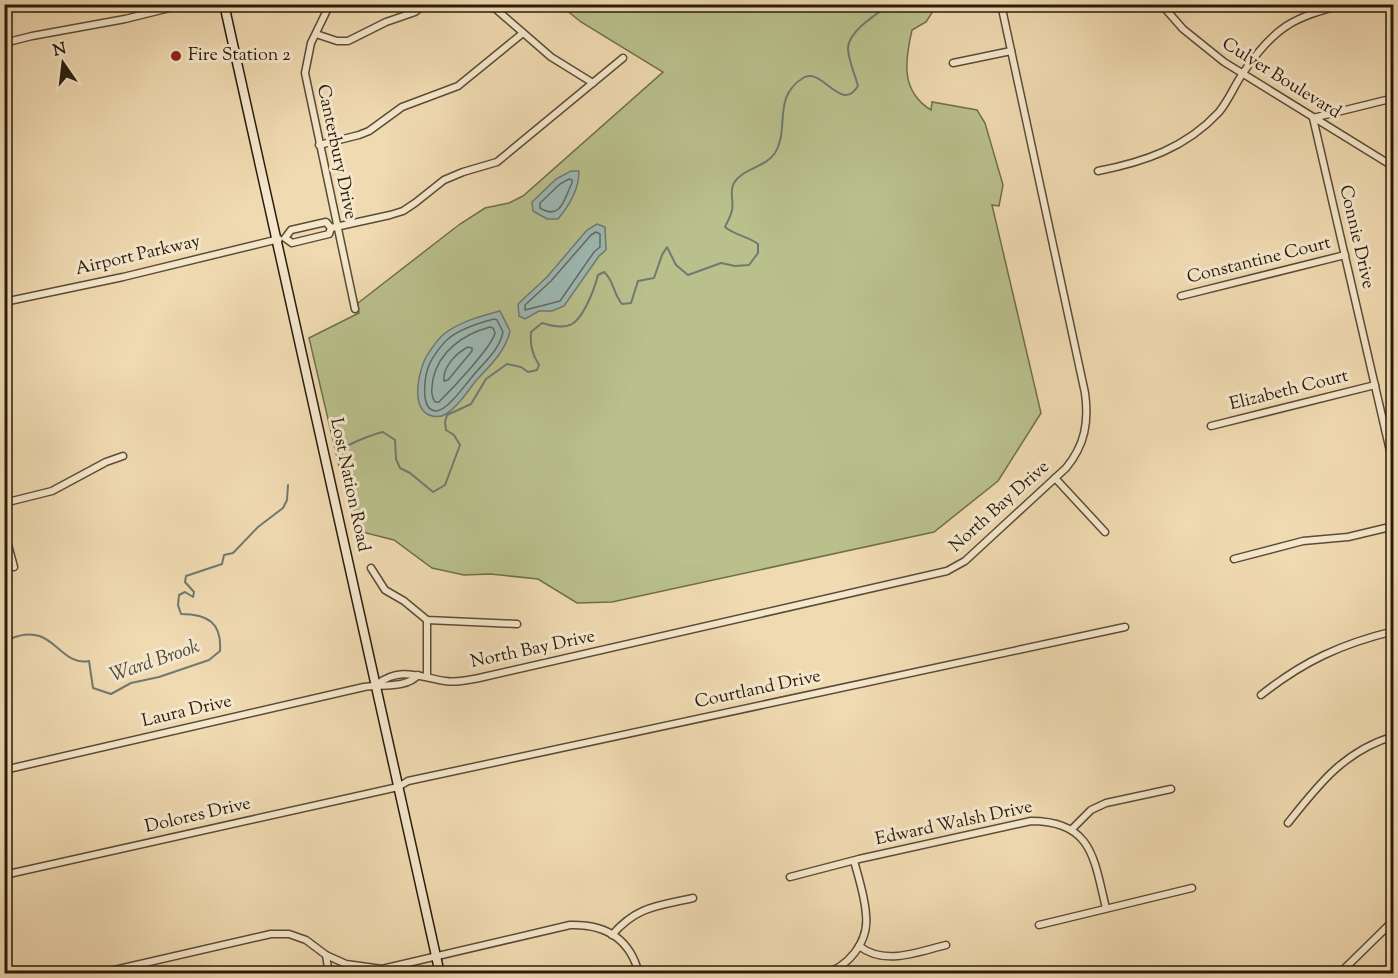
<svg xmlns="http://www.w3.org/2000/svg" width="1398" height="978" font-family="'Sorts Mill Goudy',serif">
	<rect width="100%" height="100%" fill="#f0dab1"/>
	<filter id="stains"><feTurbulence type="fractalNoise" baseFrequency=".00333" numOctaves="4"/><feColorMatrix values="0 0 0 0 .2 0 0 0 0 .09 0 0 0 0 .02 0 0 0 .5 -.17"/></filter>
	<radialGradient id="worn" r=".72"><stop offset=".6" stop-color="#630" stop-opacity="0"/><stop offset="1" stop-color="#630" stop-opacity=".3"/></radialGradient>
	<path fill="#b9c08c" stroke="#706e4c" stroke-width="1.5" d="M560 5H937L926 22 912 30C905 60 900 91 931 110L932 102 977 110 985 123 1003 185 999 206 992 205 1041 413 998 481 934 532 612 602 577 603 538 579 490 574 464 575 432 568 394 540 354 530 309 338 359 313 358 303 460 224 485 208 509 203 523 196 663 72 581 22Z"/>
	<g fill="#9db9b5" stroke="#6e7a72" stroke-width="1.5">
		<path d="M571 171H579C579 189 569 206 558 219H547L533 211 532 202 556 179Z"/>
		<path d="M597 224 605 227 606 250 599 256 564 306 552 311H539L525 319 519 316 518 304 547 277 587 230Z"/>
		<path d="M500 311 510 331C505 353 489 366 474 383 466 394 457 407 446 414 441 417 434 417 429 415 412 407 418 378 423 364 426 355 437 340 444 334 459 322 481 316 500 311Z"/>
	</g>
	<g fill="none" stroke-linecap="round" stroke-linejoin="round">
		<g stroke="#626a61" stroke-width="1.5">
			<path d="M569 179 572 180V183C564 199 561 221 540 208V203L560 184Z"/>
			<path d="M596 232 600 234V247L594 252 560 301 525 310V305L551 281 591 235Z"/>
			<path d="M494 319 497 320 503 332C499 351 484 362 472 377 465 385 447 411 436 411 419 410 425 375 429 365 432 358 441 345 448 339 459 329 479 323 494 319Z"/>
			<path d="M490 327 493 328 495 333C492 347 451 390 439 402H435C430 395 432 387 433 379 439 351 464 334 490 327Z"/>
			<path d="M468 347 472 348V351L448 380 444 381C442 368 456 353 468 347Z"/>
		</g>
		<g stroke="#6e7a72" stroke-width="2">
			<path d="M338 451C349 444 370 435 383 432L395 440 396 459 400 468 410 473 433 492 445 485 460 445 454 435 446 430 445 422 447 415 471 404 486 379 507 364 521 367 528 372 537 370 539 365C532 354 530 345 531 332L542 323C570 332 578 325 590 298 593 291 596 283 598 275L604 272C614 280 613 294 622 304L631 303 638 281 654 278 662 255 667 247 676 265 688 275 721 263 735 266 749 265 758 253V244C748 236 736 236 725 227 727 222 731 216 732 210 734 201 729 192 734 183 743 168 766 167 775 153 790 129 772 97 803 78 822 66 841 114 858 86 855 74 848 60 848 48 848 31 878 13 891 4"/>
			<path d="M4 637 10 639C54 620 58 667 89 661L93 688 111 694 131 683 159 677 209 660 220 651C222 623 208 614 181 614L178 605 179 595 185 592 193 597 194 592 185 582 186 576 222 564 224 555 233 553 258 527 283 508 287 500 288 485"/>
		</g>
		<defs>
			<g id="street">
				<path d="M330 4 311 43 305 73 355 309"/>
				<path d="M490 4 551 57 593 83"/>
				<path d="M1161 4 1183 29 1224 62 1394 167"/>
				<path d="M316 34 337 41H348L386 22 415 12 425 4"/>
				<path d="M4 43 32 36 125 19 186 4"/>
				<path d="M953 63 1011 51"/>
				<path d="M1394 98 1313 118 1394 468"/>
				<path d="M319 145 359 135 369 131 402 107 458 86 523 33"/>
				<path d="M1098 171C1144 162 1186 148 1219 112 1229 100 1234 86 1243 73 1274 27 1293 17 1346 4"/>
				<path d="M331 228 326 222 291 230 285 238 292 243 329 234 331 228 390 215 403 211 415 203 444 180 463 172 497 162 623 58"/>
				<path d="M1181 296 1345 255"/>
				<path d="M4 302 123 277 279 239"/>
				<path d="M1211 426 1375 385"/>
				<path d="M1055 478 1105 532"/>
				<path d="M4 503 52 491 106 462 123 456"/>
				<path d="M4 530 14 567"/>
				<path d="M1234 559 1303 541 1348 537 1394 526"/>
				<path d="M371 568 385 590 404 601 427 620 517 624"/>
				<path d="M427 620V676"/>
				<path d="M376 685C400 666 419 677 445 681 456 683 469 680 479 678L947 571 965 561 1066 468C1085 445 1089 422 1085 393L1001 4"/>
				<path d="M1261 695C1304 661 1341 644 1394 631"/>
				<path d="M4 770 364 687C380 684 406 689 418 675"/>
				<path d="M1288 823C1319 784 1344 751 1394 736"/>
				<path d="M1071 830 1091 810 1106 803 1171 789"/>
				<path d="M4 875 398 787 408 781 1125 627"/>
				<path d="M790 877 859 859 1031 821C1093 821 1094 860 1106 908"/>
				<path d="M1039 925 1192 888"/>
				<path d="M612 935C637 906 658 906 693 898"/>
				<path d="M859 946C885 966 917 952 946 945"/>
				<path d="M326 955 329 974"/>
				<path d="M97 974 271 934H289L306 940 326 955 346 964 382 969 570 925C605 924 630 938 639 974"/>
				<path d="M822 974C848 968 869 942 866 915 865 897 859 879 854 861"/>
				<path d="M1339 974 1394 920"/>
			</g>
			<path id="secondary" d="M224 4 440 974"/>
		</defs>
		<use href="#street" stroke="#5a4c36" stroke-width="9"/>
		<use href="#secondary" stroke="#281c0d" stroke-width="11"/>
		<use href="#street" stroke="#f5e7cc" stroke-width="6"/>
		<use href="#secondary" stroke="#f5e7cc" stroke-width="8"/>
	</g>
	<circle fill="#8f2418" stroke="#f5e7cc" stroke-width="2" cx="176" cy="56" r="6"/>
	<g text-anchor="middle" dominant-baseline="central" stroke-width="6" stroke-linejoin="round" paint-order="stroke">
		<g font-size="18" fill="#281c0d" stroke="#f5e7cc" text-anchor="start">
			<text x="188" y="56">Fire Station 2</text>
		</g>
		<g font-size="18" fill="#281c0d" stroke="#f5e7cc">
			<text transform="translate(1281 79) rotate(32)">Culver Boulevard</text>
			<text transform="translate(336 152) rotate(78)">Canterbury Drive</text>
			<text transform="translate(1356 237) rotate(77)">Connie Drive</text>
			<text transform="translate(138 256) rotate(-13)">Airport Parkway</text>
			<text transform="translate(1259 261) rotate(-14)">Constantine Court</text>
			<text transform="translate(1289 391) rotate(-14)">Elizabeth Court</text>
			<text transform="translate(349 485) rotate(78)">Lost Nation Road</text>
			<text transform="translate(1000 507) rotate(-42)">North Bay Drive</text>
			<text transform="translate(533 650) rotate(-12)">North Bay Drive</text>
			<text transform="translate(758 690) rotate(-12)">Courtland Drive</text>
			<text transform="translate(187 712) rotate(-13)">Laura Drive</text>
			<text transform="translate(198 816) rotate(-13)">Dolores Drive</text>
			<text transform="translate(954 824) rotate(-12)">Edward Walsh Drive</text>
		</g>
		<g font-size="20" font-style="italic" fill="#4b4b3f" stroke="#f5e7cc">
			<text transform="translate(155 662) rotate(-19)">Ward Brook</text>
		</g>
	</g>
	<rect width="1398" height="978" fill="none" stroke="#f0dab1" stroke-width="24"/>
	<rect x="6" y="6" width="1386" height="966" fill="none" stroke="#281c0d" stroke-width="3"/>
	<rect x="12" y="12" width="1374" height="954" fill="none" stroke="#281c0d" stroke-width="1.5"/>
	<g transform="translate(63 63) rotate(346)" stroke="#f5e7cc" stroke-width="4.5" paint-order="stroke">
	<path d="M0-4.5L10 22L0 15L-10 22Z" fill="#281c0d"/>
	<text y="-9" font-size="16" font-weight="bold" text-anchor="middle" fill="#281c0d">N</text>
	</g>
	<rect width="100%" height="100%" filter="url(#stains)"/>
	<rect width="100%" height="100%" fill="url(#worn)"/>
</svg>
